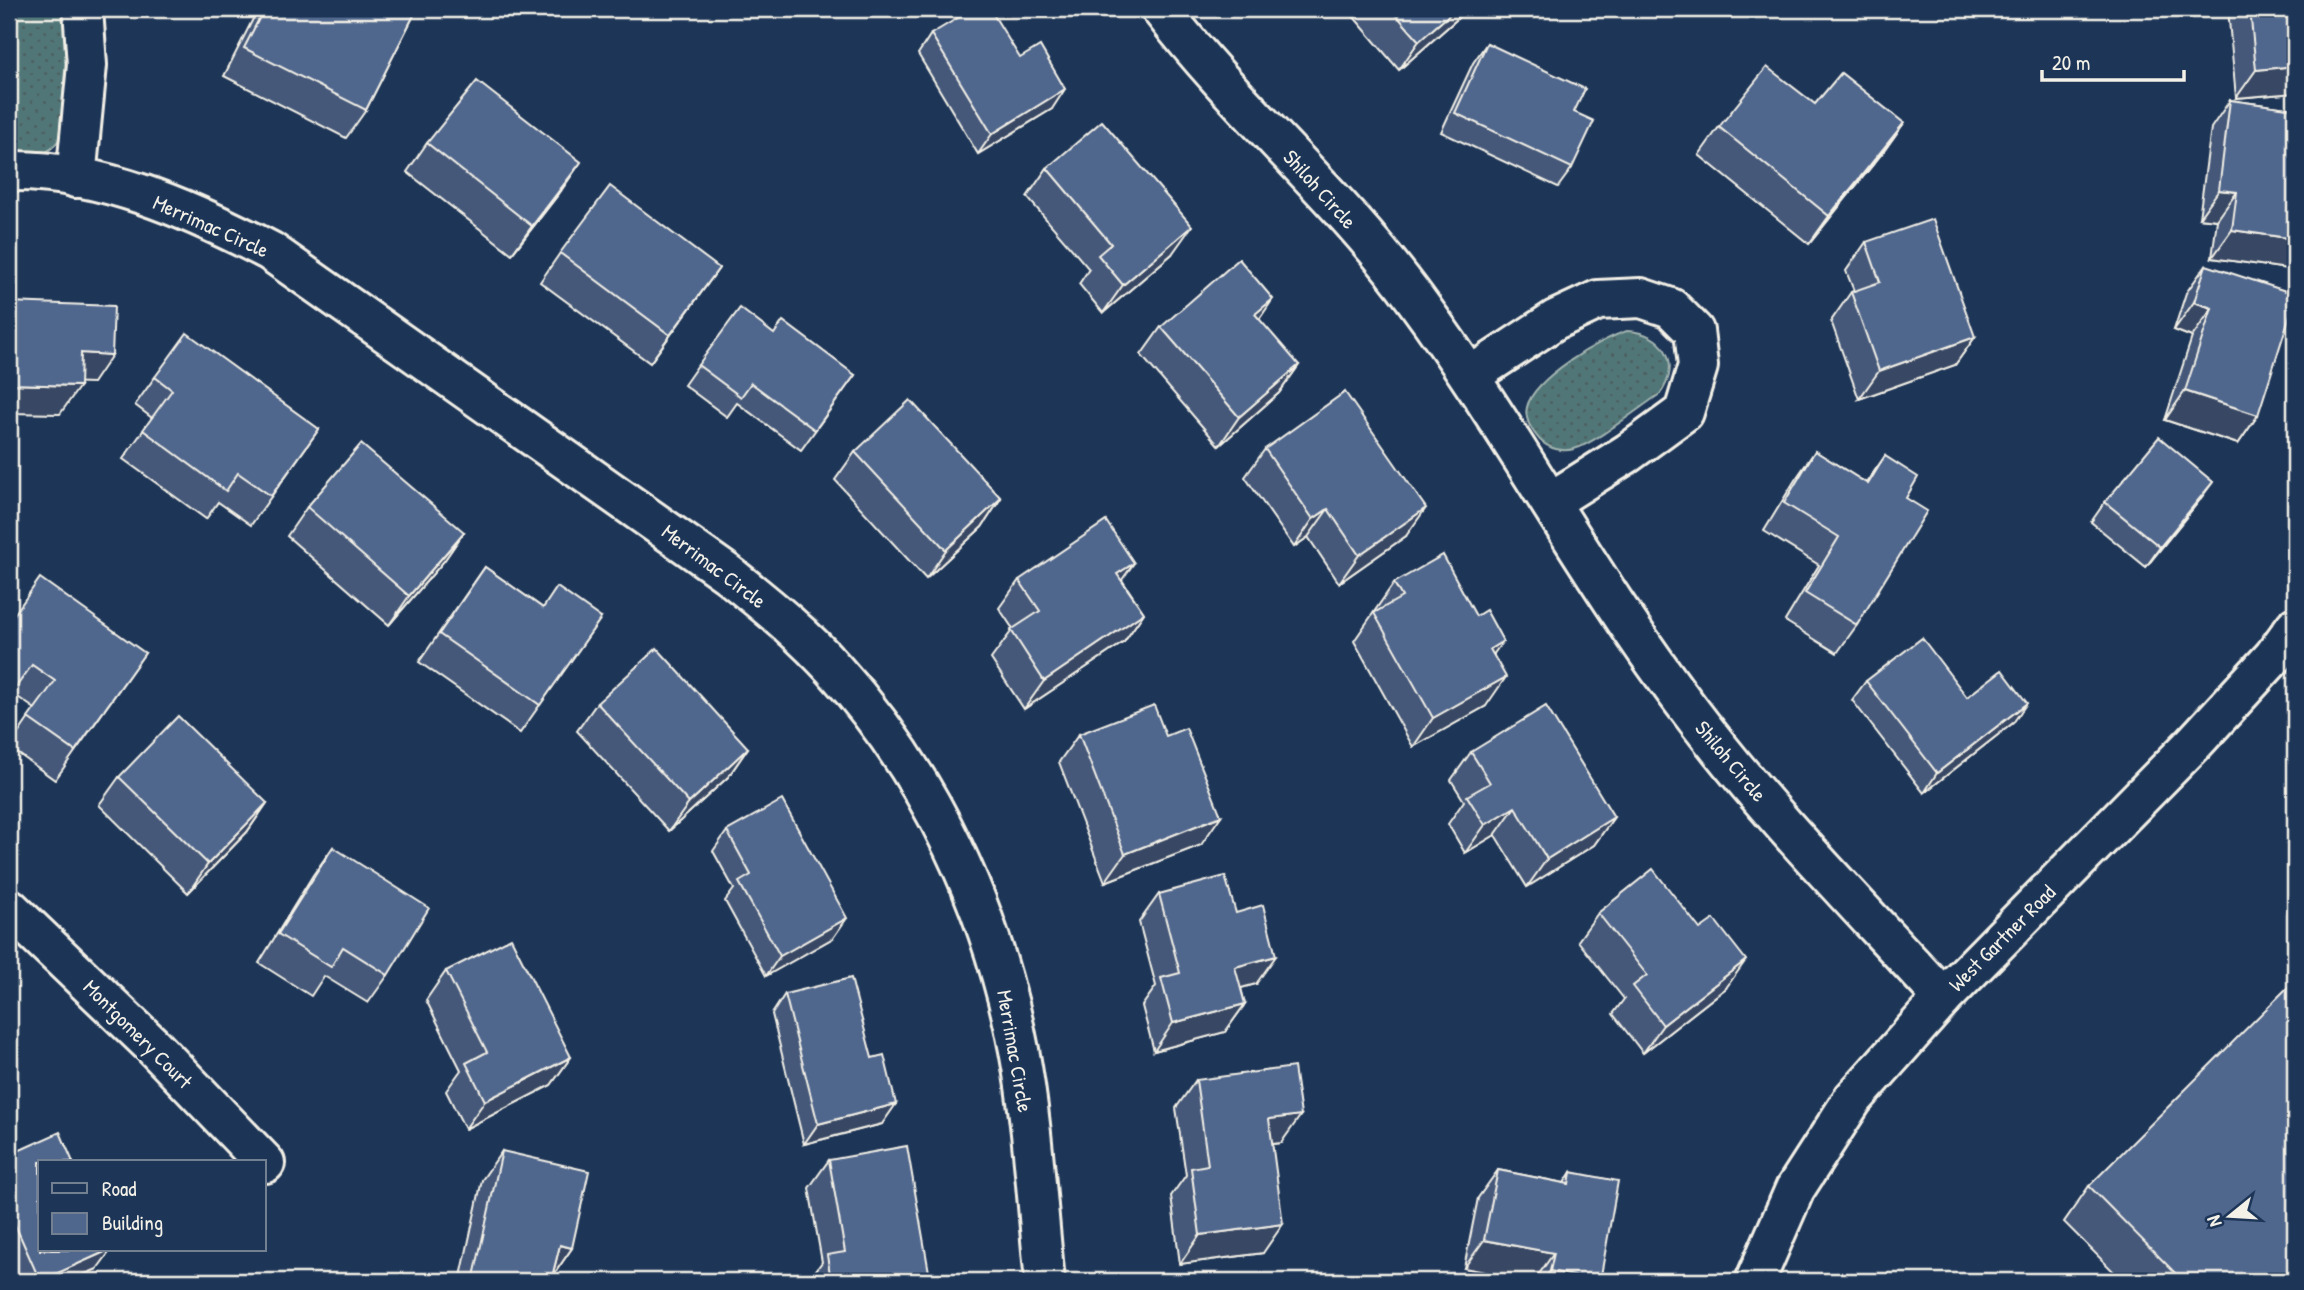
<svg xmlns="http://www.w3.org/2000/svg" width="2304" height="1290" font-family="'Patrick Hand',sans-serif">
	<defs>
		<pattern id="grass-dots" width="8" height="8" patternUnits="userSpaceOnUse" patternTransform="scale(1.75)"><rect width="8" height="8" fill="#517678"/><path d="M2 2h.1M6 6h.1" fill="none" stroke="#4d5f5f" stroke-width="1.8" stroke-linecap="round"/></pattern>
	</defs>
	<rect width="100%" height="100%" fill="#1d3557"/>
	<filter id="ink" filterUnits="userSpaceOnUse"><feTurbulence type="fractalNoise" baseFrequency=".0143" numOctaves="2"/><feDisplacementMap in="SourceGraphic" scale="14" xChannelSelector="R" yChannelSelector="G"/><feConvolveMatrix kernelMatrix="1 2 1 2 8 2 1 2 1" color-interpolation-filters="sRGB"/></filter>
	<g filter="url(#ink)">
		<g fill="url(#grass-dots)" stroke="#a2b4b0" stroke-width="2">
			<path d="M9 9H65L68 20 61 136C49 158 31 159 9 156Z"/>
			<path d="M1627 331C1663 332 1683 363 1660 394 1640 407 1594 444 1574 449 1562 452 1549 449 1540 440 1532 431 1524 419 1527 407 1534 378 1600 339 1627 331Z"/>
		</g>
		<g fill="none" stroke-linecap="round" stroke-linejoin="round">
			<defs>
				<g id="street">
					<path d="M1161 9C1239 111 1340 195 1416 300 1514 433 1590 580 1691 712 1767 813 1857 904 1943 998"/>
					<path d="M9 171C100 169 191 210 270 251L728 574C765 604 802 633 834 669 931 776 992 909 1019 1050 1033 1124 1037 1205 1045 1281"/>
					<path d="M76 178 87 65 83 9"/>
					<path d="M1470 376 1555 320 1598 300 1641 298 1671 308 1694 331 1698 366 1684 412 1628 453 1550 502"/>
					<path d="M9 908 152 1045 265 1163"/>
					<path d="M1755 1281 1795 1189 1853 1099 1943 998 2194 743 2274 656 2295 627"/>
				</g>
			</defs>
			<use href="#street" stroke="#f4f1e8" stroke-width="44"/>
			<use href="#street" stroke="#1d3557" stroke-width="38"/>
		</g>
		<g fill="#445879" stroke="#f4f1e8" stroke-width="2">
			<path d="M258 9H417L366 110 346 138 224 76Z"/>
			<path d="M1326 9H1338L1331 15Z"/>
			<path d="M1347 9H1464L1457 19 1399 70Z"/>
			<path d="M2228 9H2295V93L2236 98Z"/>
			<path d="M931 34 1020 58 1052 109 978 154 918 54Z"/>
			<path d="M1487 43 1574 112 1572 168 1558 187 1441 132 1473 63Z"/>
			<path d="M2230 100 2295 109V268L2294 270 2212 258 2217 220 2199 218 2211 128Z"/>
			<path d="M1815 104 1904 123 1884 151 1809 244 1699 155 1719 127Z"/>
			<path d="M427 143 561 191 512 254 407 172Z"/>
			<path d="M1047 168 1172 254 1103 313 1079 284 1089 269 1027 197Z"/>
			<path d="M1866 242 1975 337 1955 365 1859 399 1831 321 1851 292 1854 291 1846 271Z"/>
			<path d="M560 253 719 268 650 363 540 282Z"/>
			<path d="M2206 265 2258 415 2238 444 2165 420 2192 337 2174 330 2186 293Z"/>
			<path d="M1161 327 1299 365 1279 393 1219 446 1141 355Z"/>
			<path d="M774 334 855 375 801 450 737 403 727 417 684 385 698 365Z"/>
			<path d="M155 377 319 429 251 525 218 502 206 519 123 459 152 418 135 405Z"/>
			<path d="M1265 449 1406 536 1339 583 1308 537 1294 547 1245 477Z"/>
			<path d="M1815 451 1866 483 1885 456 1906 498 1857 625 1837 653 1785 621 1819 565 1764 531 1795 480Z"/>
			<path d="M855 452 1001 498 982 527 926 579 835 480Z"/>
			<path d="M2199 501 2146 567 2091 522 2105 502Z"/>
			<path d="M307 507 464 532 444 561 389 625 287 536Z"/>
			<path d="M485 567 543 608 601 618 520 733 419 662Z"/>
			<path d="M1019 580H1122L1144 613 1124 642 1024 709 991 659 1013 629 999 608Z"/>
			<path d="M1394 583 1494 655 1486 706 1413 747 1354 641Z"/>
			<path d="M9 622 145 653 55 780 9 747 35 709 12 693 9 697Z"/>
			<path d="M1866 681 1967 697 2013 723 1924 793 1852 700Z"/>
			<path d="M597 703 748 748 728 777 669 831 577 731Z"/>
			<path d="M1079 734 1201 845 1105 882 1059 762Z"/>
			<path d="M1471 752 1614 817 1594 845 1527 887 1495 835 1465 853 1448 824 1464 801 1451 780Z"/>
			<path d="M119 777 267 803 247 832 188 893 99 805Z"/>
			<path d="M727 831 833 938 766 976 725 901 734 889 713 851Z"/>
			<path d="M333 847 388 975 368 1003 324 976 311 996 259 963 313 875Z"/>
			<path d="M1159 894 1256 984 1241 988 1245 1004 1225 1032 1154 1051 1142 1006 1156 986 1139 922Z"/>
			<path d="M1598 913 1726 988 1643 1053 1613 1014 1624 999 1578 941Z"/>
			<path d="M446 971 571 1057 551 1085 465 1129 446 1091 461 1070 426 1000Z"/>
			<path d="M785 994 872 1058 882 1124 804 1144 772 1014Z"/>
			<path d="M1196 1080 1281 1143 1272 1144 1263 1253 1180 1264 1171 1196 1186 1175 1176 1108Z"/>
			<path d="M502 1151 572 1248 552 1277 551 1281H460L482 1180Z"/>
			<path d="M9 1155 97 1269 69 1281H17L9 1262Z"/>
			<path d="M829 1160 928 1281H808L822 1262 809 1188Z"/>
			<path d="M1498 1170 1564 1183 1571 1172 1599 1281H1532L1464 1268 1478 1198Z"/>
			<path d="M2089 1186 2295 1281H2123L2064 1222Z"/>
		</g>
		<g fill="#374763" stroke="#f4f1e8" stroke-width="2">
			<path d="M1456 9H1464L1457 19 1399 70 1419 41Z"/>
			<path d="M2295 66V93L2236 98 2256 70Z"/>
			<path d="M1065 89 1052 109 978 154 992 134Z"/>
			<path d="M1904 123 1884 151 1809 244 1829 216Z"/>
			<path d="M581 162 561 191 512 254 532 226Z"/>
			<path d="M2219 190 2237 192 2217 220 2199 218Z"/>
			<path d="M1192 226 1172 254 1103 313 1123 285Z"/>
			<path d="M2232 230 2295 239V268L2294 270 2212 258Z"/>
			<path d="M719 268 699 296 650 363 670 335Z"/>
			<path d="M1273 299 1254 327 1255 314Z"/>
			<path d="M2194 302 2212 308 2192 337 2174 330Z"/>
			<path d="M1975 337 1955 365 1859 399 1879 371Z"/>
			<path d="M81 353 112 355 93 383 62 382Z"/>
			<path d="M1299 365 1279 393 1219 446 1239 417Z"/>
			<path d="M9 384 80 386 60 414 9 413Z"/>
			<path d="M2185 391 2258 415 2238 444 2165 420Z"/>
			<path d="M2213 482 2199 501 2146 567 2160 547Z"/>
			<path d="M1001 498 982 527 926 579 946 550Z"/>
			<path d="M1426 508 1406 536 1339 583 1359 555Z"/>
			<path d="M1328 509 1308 537 1294 547 1313 519Z"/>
			<path d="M464 532 444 561 389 625 409 596Z"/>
			<path d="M1134 563 1114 591 1117 574Z"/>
			<path d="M1144 613 1124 642 1024 709 1044 681Z"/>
			<path d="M1503 641 1483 669 1490 649Z"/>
			<path d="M1506 677 1486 706 1413 747 1433 718Z"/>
			<path d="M2027 703 2013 723 1924 793 1937 773Z"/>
			<path d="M748 748 728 777 669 831 689 803Z"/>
			<path d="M267 803 247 832 188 893 208 864Z"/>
			<path d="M1515 807 1495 835 1465 853 1485 825Z"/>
			<path d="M1221 816 1201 845 1105 882 1125 854Z"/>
			<path d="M1614 817 1594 845 1527 887 1547 859Z"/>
			<path d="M847 918 833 938 766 976 780 956Z"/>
			<path d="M1276 956 1256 984 1215 995 1235 967Z"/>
			<path d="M1746 960 1726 988 1643 1053 1663 1025Z"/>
			<path d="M1245 1004 1225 1032 1154 1051 1173 1023Z"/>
			<path d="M571 1057 551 1085 465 1129 485 1101Z"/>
			<path d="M896 1104 882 1124 804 1144 818 1124Z"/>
			<path d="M1301 1115 1281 1143 1249 1147 1269 1119Z"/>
			<path d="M1283 1224 1263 1253 1180 1264 1200 1235Z"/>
			<path d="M1484 1240 1554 1253 1534 1281 1464 1268Z"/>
			<path d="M560 1245 572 1248 552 1277Z"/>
			<path d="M109 1250H111L97 1269 69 1281H39Z"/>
			<path d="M1550 1271 1600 1281H1543Z"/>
			<path d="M930 1278 928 1281H912Z"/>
		</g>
		<g fill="#4f668d" stroke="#f4f1e8" stroke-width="2">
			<path d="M264 9H417L366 110 244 48Z"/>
			<path d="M973 9H990L1020 58 1040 46 1065 89 992 134 931 34Z"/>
			<path d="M1391 9H1456L1419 41Z"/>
			<path d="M2250 9H2295V66L2256 70Z"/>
			<path d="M1487 43 1585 89 1574 112 1594 121 1572 168 1455 113Z"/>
			<path d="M1767 67 1815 104 1841 73 1904 123 1829 216 1719 127Z"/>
			<path d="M477 81 581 162 532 226 427 143Z"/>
			<path d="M2230 100 2295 109V239L2232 230 2237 192 2219 190Z"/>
			<path d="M1102 121 1192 226 1123 285 1098 255 1111 244 1047 168Z"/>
			<path d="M610 186 719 268 670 335 560 253Z"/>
			<path d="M1933 219 1975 337 1879 371 1851 292 1880 282 1866 242Z"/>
			<path d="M1239 259 1273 299 1255 314 1299 365 1239 417 1161 327Z"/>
			<path d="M2206 265 2295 294V299L2258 415 2185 391 2212 308 2194 302Z"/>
			<path d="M9 302 114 306 112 355 81 353 80 386 9 384Z"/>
			<path d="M740 308 774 334 783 321 855 375 815 430 751 383 741 397 698 365Z"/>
			<path d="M187 333 319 429 271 496 238 473 226 491 143 430 172 390 155 377Z"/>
			<path d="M1345 392 1426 508 1359 555 1328 509 1313 519 1265 449Z"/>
			<path d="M910 400 1001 498 946 550 855 452Z"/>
			<path d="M2159 437 2213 482 2160 547 2105 502Z"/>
			<path d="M361 444 464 532 409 596 307 507Z"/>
			<path d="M1815 451 1868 484 1885 456 1918 477 1906 498 1927 511 1857 625 1805 593 1839 537 1784 503Z"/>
			<path d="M1106 521 1134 563 1117 574 1144 613 1044 681 1011 630 1040 611 1019 580Z"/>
			<path d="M1443 555 1476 616 1486 610 1503 641 1490 649 1506 677 1433 718 1374 613 1402 597 1394 583Z"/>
			<path d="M485 567 543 608 557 587 601 618 540 705 439 634Z"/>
			<path d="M40 578 145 653 75 751 28 718 55 681 32 665 16 687 9 682V622Z"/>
			<path d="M1922 638 1967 697 2002 670 2027 703 1937 773 1866 681Z"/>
			<path d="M657 648 748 748 689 803 597 703Z"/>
			<path d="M1154 705 1166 736 1186 728 1221 816 1125 854 1079 734Z"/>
			<path d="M1546 706 1614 817 1547 859 1515 807 1485 825 1467 796 1490 783 1471 752Z"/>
			<path d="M178 716 267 803 208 864 119 777Z"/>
			<path d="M782 800 847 918 780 956 739 882 751 875 727 831Z"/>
			<path d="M333 847 429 908 388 975 343 947 331 967 278 934Z"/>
			<path d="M1653 869 1700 929 1714 919 1746 960 1663 1025 1633 986 1647 975 1598 913Z"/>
			<path d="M1225 876 1236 913 1263 905 1276 956 1235 967 1245 1004 1173 1023 1161 978 1180 973 1159 894Z"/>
			<path d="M511 938 571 1057 485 1101 466 1063 487 1052 446 971Z"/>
			<path d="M851 978 872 1058 884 1055 896 1104 818 1124 785 994Z"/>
			<path d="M2295 980V1281H2183L2089 1186Z"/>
			<path d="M1294 1067 1301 1115 1269 1119 1283 1224 1200 1235 1191 1168 1208 1165 1196 1080Z"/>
			<path d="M60 1132 73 1162H40V1250H109L40 1281 9 1211V1155Z"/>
			<path d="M907 1146 930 1278 912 1281H831L827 1255 845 1252 829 1160Z"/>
			<path d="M502 1151 589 1171 572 1248 560 1245 551 1281H473Z"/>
			<path d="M1498 1170 1569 1184 1571 1172 1618 1181 1600 1281 1550 1271 1554 1253 1484 1240Z"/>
		</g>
	</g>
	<g text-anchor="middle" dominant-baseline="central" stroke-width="7" stroke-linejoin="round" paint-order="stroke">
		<g font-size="21" fill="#f4f1e8" stroke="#1d3557">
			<text transform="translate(1320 189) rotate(48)">Shiloh Circle</text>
			<text transform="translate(211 226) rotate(24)">Merrimac Circle</text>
			<text transform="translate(714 566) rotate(37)">Merrimac Circle</text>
			<text transform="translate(1731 761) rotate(50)">Shiloh Circle</text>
			<text transform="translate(2002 938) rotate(-45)">West Gartner Road</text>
			<text transform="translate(138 1034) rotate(45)">Montgomery Court</text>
			<text transform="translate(1015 1051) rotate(80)">Merrimac Circle</text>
		</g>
	</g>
	<rect width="2304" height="1290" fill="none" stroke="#1d3557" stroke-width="35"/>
	<rect x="18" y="18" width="2269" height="1255" fill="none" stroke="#f4f1e8" stroke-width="2.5" filter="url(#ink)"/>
	<rect x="38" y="1160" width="228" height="91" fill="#1d3557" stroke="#738091" stroke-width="2"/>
	<rect x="52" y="1183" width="35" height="10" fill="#1d3557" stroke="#738091" stroke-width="2"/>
	<text x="102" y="1196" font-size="21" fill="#f4f1e8">Road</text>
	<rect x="52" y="1213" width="35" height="21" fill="#4f668d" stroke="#738091" stroke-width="2"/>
	<text x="102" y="1230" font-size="21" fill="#f4f1e8">Building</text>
	<g transform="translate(2230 1216) rotate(252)" stroke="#1d3557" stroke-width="5" paint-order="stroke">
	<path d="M0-5L12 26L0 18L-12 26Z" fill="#f4f1e8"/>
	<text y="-10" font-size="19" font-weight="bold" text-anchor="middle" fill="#f4f1e8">N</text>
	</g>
	<path d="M2042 70v10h142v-10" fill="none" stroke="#f4f1e8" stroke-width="3.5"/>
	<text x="2052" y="70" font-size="21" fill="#f4f1e8" stroke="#1d3557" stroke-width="5" paint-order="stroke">20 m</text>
</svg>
